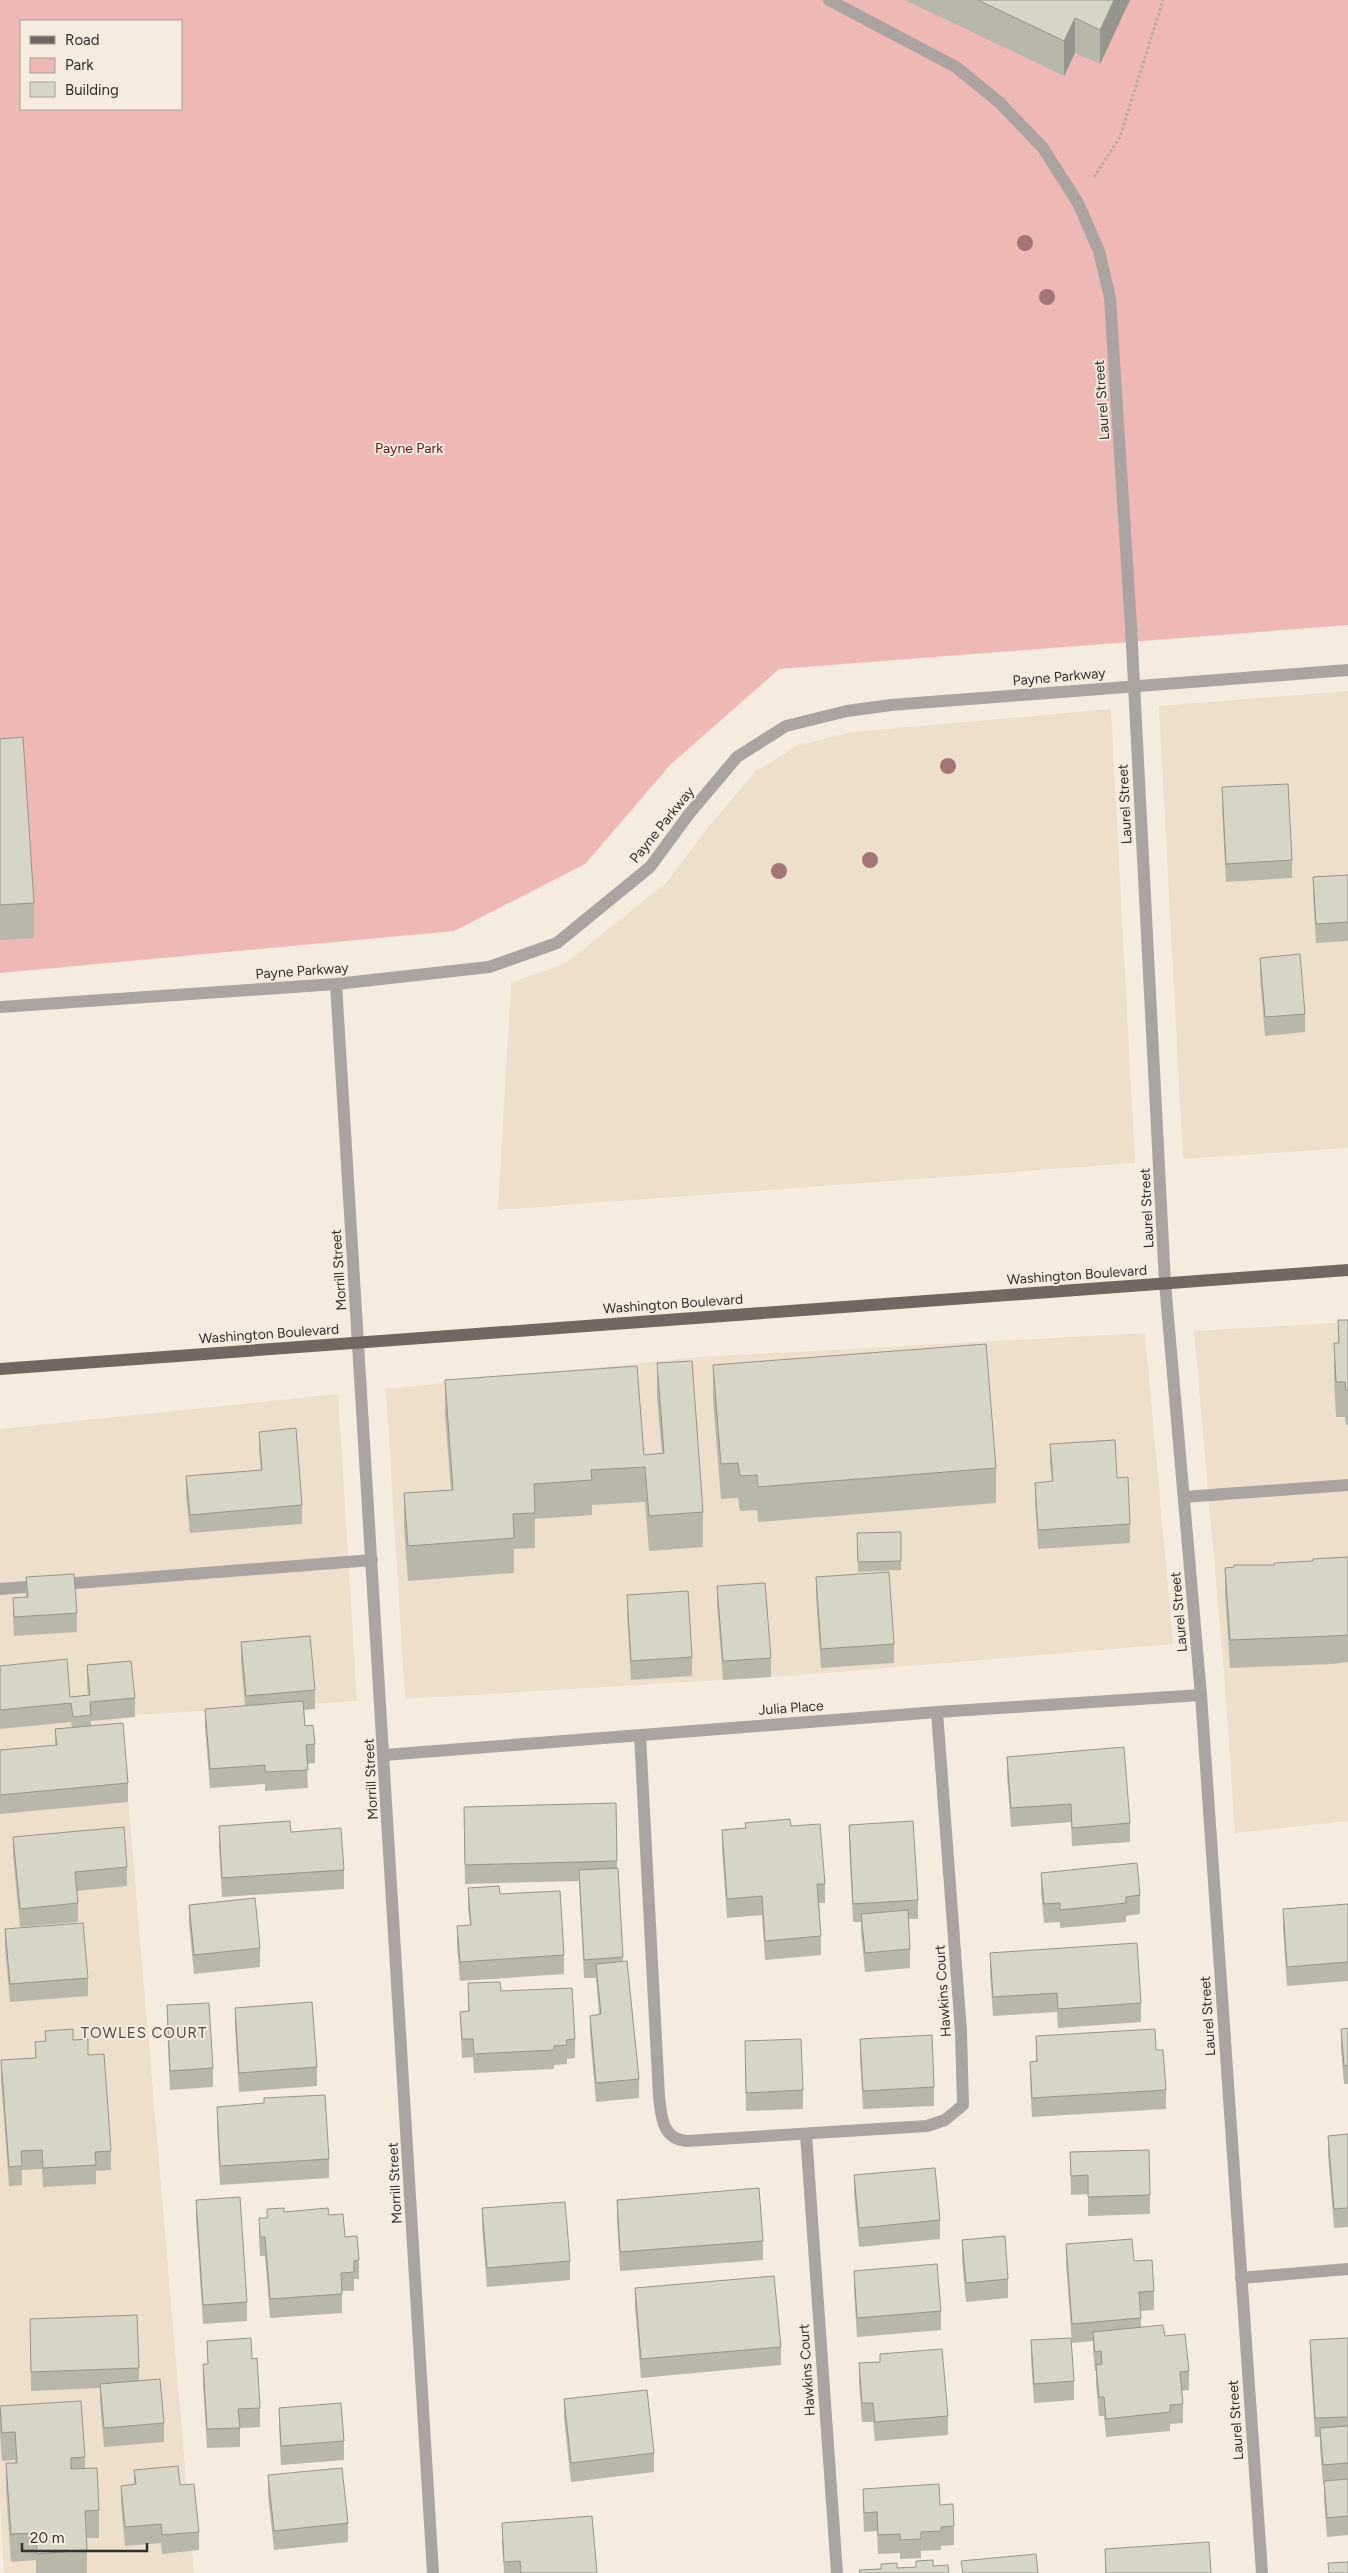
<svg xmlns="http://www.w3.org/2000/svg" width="1348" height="2573" font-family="Figtree,sans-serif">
	<rect width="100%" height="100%" fill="#f5ebdf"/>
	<g fill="#eddfcc">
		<path d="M1348 691V1148L1183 1159 1159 706Z"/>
		<path d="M1111 709 1135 1163 498 1210 511 983 566 963 666 883 709 826 755 772 796 746 852 732Z"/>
		<path d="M1348 1322V1821L1235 1833 1224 1672 1194 1331Z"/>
		<path d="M1145 1333 1173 1644 789 1676 405 1699 386 1389 700 1357Z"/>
		<path d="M338 1394 357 1701 121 1716 194 2573H4L0 2498V1429Z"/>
	</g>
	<path fill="#edb8b6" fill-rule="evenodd" d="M0 0H1348V625L779 669 671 764 585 864 454 931 0 973ZM21 21H181V109H21Z"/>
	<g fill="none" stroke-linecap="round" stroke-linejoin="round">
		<path stroke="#b4aca3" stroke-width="3" stroke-dasharray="2.5 2.5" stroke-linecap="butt" d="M1094 177 1120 137 1163 0"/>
		<g stroke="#aaa3a0" stroke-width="12">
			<path d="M1184 1497 1348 1485"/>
			<path d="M0 1589 372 1560"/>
		</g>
		<g stroke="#aaa3a0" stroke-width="12">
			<path d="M829 0 956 67 1000 103 1043 148 1078 203 1099 251 1110 298 1131 626 1165 1283 1201 1695 1262 2573"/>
			<path d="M336 984 433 2573"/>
			<path d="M0 1007 336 984 489 967 557 943 650 867 689 814 737 757 786 726 847 711 891 705 1348 670"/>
			<path d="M640 1735 659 2096C661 2116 662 2139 687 2141L927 2126 945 2120 963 2105 961 2032 937 1712"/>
			<path d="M384 1755 937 1712 1201 1695"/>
			<path d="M806 2134 837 2573"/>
			<path d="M1241 2278 1348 2269"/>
		</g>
		<path stroke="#726761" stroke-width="12" d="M0 1369 1348 1270"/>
	</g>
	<g fill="#a37574">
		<circle cx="1025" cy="243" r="8"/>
		<circle cx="1047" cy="297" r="8"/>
		<circle cx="948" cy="766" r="8"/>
		<circle cx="870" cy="860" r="8"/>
		<circle cx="779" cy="871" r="8"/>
	</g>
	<g fill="#b8b7aa">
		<path d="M905 0H1130L1100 64 1075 53 1064 76Z"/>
		<path d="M0 739 34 903V938L0 940Z"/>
		<path d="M1222 787 1292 860V878L1226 882 1222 806Z"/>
		<path d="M1348 875V941L1316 943 1313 896V877Z"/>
		<path d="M1260 958 1305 1014V1032L1265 1036 1260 977Z"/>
		<path d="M1338 1320H1348V1425H1346L1345 1417H1336L1334 1378V1343H1338Z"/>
		<path d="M657 1363 703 1512V1547L649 1551 645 1502 592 1505V1515L535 1519V1548L514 1549V1573L408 1581 404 1528V1493L451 1490 445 1415V1380L644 1455 662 1453 657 1398Z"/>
		<path d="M713 1365 996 1468V1503L758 1522 757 1510 740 1511 738 1498 721 1499 713 1400Z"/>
		<path d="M259 1432 302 1505V1524L190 1533 186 1495V1476L261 1470 259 1451Z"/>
		<path d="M1050 1444 1117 1478 1130 1524V1543L1038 1549 1035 1502V1483L1052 1482 1050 1463Z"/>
		<path d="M901 1532V1570L858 1572 857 1533Z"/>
		<path d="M1348 1557V1662L1332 1664 1230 1668 1225 1595V1568L1274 1565Z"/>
		<path d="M26 1577 77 1613V1632L14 1636 13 1617V1598L26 1597Z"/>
		<path d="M816 1577 894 1644V1663L821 1668 816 1596Z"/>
		<path d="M717 1586 771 1658V1677L723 1680 717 1605Z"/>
		<path d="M627 1595 692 1657V1676L631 1680 627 1614Z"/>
		<path d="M241 1642 315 1690V1709L304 1710 305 1726 315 1744V1763L307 1764 308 1788 265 1791V1784L210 1788 205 1727V1709L245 1706 241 1661Z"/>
		<path d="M87 1665 135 1698V1717L91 1721V1726L128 1783V1802L0 1814V1750L55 1745V1729L72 1727 71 1722 0 1729V1666L70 1697 88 1695 87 1684Z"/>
		<path d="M1007 1757 1130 1823V1842L1072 1846 1071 1822 1011 1827 1007 1775Z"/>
		<path d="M616 1803 617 1868H618L623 1962 639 2079V2098L596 2102 590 2034V2016L599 2014 596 1978H584L579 1881 465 1884 464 1807Z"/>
		<path d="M745 1823 791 1826 825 1884V1903H819L821 1936V1955L765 1960 762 1915 727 1918 722 1849V1830L745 1828Z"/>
		<path d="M849 1825 918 1900V1919H908L910 1949V1968L865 1972 861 1933V1922H853L849 1843Z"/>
		<path d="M219 1826 291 1832 344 1870V1889L222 1897 219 1845Z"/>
		<path d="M13 1837 127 1867V1886L76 1891 78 1903V1922L20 1927 13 1856Z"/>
		<path d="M1041 1873 1140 1895V1914L1126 1916V1922L1060 1928V1922L1044 1923 1041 1892Z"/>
		<path d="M468 1888 564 1955V1974L460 1981 457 1945V1926L470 1925 468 1907Z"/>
		<path d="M1348 1904V1981L1287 1986 1283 1928V1909Z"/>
		<path d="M189 1905 260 1948V1967L194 1974 189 1924Z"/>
		<path d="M5 1929 88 1978V1996L10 2002 5 1948Z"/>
		<path d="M990 1953 1141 2003V2022L1058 2028 1057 2012 993 2016 990 1972Z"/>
		<path d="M468 1983 501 1991 575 2039V2058L567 2059V2064L554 2065V2069L474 2073 473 2057 462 2058 460 2012 468 2011Z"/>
		<path d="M167 2005 213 2068V2087L170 2090 167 2024Z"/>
		<path d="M235 2008 317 2067V2086L239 2092 235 2026Z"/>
		<path d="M1348 2028V2084H1344L1341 2048V2029Z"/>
		<path d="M45 2031 73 2040 88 2055 111 2151V2170L96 2171V2184L43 2187 42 2169 22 2170V2185L9 2186 1 2079V2060L35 2058V2042L45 2041Z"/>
		<path d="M1036 2036 1156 2050 1166 2090V2109L1032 2117 1030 2080V2062L1036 2061Z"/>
		<path d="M860 2039 934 2087V2106L863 2109 860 2058Z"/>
		<path d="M745 2041 803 2090V2109L746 2111Z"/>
		<path d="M217 2107 329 2159V2178L220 2185 217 2126Z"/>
		<path d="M1348 2134V2227L1334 2228 1328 2155V2136Z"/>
		<path d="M1070 2152 1150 2195V2214L1088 2216V2194L1071 2195Z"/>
		<path d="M854 2175 940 2220V2239L859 2247 854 2194Z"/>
		<path d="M196 2200 247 2302V2321L203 2324 196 2219Z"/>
		<path d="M617 2200 763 2241V2260L620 2271 617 2219Z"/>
		<path d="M482 2208 570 2261V2280L487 2287 482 2227Z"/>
		<path d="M267 2209 284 2212 329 2215 345 2237 359 2260V2279H354V2291H342V2313L270 2318 265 2256H260L259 2237V2218H267Z"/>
		<path d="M962 2240 1008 2279V2298L966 2302 962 2259Z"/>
		<path d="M1066 2244 1134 2261 1154 2291V2310L1141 2311V2327L1165 2336 1189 2371V2390L1181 2391 1183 2404V2423L1170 2424V2431L1106 2437 1104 2416H1099L1096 2384V2371H1095L1093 2351V2341L1072 2343 1066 2262Z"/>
		<path d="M854 2271 941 2311V2330L857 2337 854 2290Z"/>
		<path d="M635 2288 781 2347V2365L641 2378 635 2307Z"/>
		<path d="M30 2319 139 2368V2381L164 2423V2442L104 2447 100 2403V2388L31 2391Z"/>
		<path d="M1348 2338V2535L1327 2537 1324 2500V2484H1323L1320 2447V2437H1315L1310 2359V2340Z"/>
		<path d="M1031 2340 1074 2381V2400L1034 2403 1031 2359Z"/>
		<path d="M207 2341 252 2359 260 2408V2427L240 2428V2447L207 2448 203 2383V2364H208Z"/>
		<path d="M880 2354 948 2416V2435L875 2441 873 2422H862L859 2382V2363L880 2362Z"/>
		<path d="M564 2399 654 2453V2472L571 2482 564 2418Z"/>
		<path d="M0 2406 85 2457V2468L99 2510V2538H87V2573H36V2560L11 2562 6 2491V2463H15V2460L2 2461 0 2433Z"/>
		<path d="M279 2408 344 2441V2460L281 2465 279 2427Z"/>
		<path d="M134 2470 180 2485 199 2532V2550L162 2554 161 2543 125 2546 121 2504V2486L134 2484Z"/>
		<path d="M268 2475 348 2523V2542L274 2550 268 2494Z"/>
		<path d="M863 2489 940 2505 954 2526V2545L941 2546V2550L921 2551V2558L900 2559V2553L878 2554 877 2531 864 2532 863 2508Z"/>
		<path d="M502 2523 597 2573H504L502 2542Z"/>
		<path d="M1105 2549 1211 2573H1105Z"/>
	</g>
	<g fill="#96958b">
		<path d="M1114 0H1130L1100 64V30Z"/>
		<path d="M1075 18V53L1064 76V41Z"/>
	</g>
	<g fill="#d6d5c6" stroke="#96958b">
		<path d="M978 0H1114L1100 30 1075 18 1064 41Z"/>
		<path d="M23 737 34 903 0 905V739Z"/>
		<path d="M1288 784 1292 860 1226 864 1222 787Z"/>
		<path d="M1348 875V922L1316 924 1313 877Z"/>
		<path d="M1300 954 1305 1014 1265 1017 1260 958Z"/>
		<path d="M1338 1320H1348V1390H1346L1345 1382H1336L1334 1343H1339Z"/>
		<path d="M986 1344 996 1468 758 1487 757 1475 740 1476 738 1463 721 1464 713 1365Z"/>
		<path d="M692 1361 703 1512 649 1516 645 1467 591 1470 592 1480 534 1484 535 1513 513 1514 514 1538 408 1546 404 1493 453 1490 445 1380 637 1366 644 1455 664 1453 657 1363Z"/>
		<path d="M296 1428 302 1505 190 1515 186 1476 262 1470 259 1432Z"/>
		<path d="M1115 1440 1117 1478 1128 1477 1130 1524 1038 1530 1035 1483 1053 1481 1050 1444Z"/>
		<path d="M901 1532V1561L858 1562 857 1533Z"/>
		<path d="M1348 1557V1635L1332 1636 1230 1640 1225 1568 1234 1567V1565H1274V1563L1313 1561V1559Z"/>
		<path d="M889 1572 894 1644 821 1649 816 1577Z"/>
		<path d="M74 1574 77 1613 14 1617 13 1598 28 1597 26 1577Z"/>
		<path d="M765 1583 771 1658 723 1661 717 1586Z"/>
		<path d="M688 1591 692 1657 631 1661 627 1595Z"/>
		<path d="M310 1636 315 1690 246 1696 241 1642Z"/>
		<path d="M67 1659 70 1697 90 1695 87 1665 131 1661 135 1698 90 1702 91 1715 73 1717 71 1703 0 1710V1666Z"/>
		<path d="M303 1701 305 1726 313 1725 315 1744 306 1745 308 1770 265 1772V1765L210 1769 205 1709Z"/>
		<path d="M123 1723 128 1783 0 1795V1750L57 1745 55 1729Z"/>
		<path d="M1124 1747 1130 1823 1072 1828 1071 1804 1011 1808 1007 1757Z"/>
		<path d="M616 1803 617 1861 465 1865 464 1807Z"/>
		<path d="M790 1819 791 1826 820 1824 825 1884H817L821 1936 765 1941 762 1896 727 1899 722 1830 746 1828 745 1823Z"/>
		<path d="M290 1821 291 1832 341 1828 344 1870 222 1878 219 1826Z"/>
		<path d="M913 1821 918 1900 853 1904 849 1825Z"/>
		<path d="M124 1827 127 1867 75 1872 78 1903 20 1909 13 1837Z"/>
		<path d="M1137 1863 1140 1895 1126 1897V1903L1060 1910V1903L1044 1904 1041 1873Z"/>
		<path d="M618 1868 623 1957 584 1960 579 1870Z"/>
		<path d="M499 1886 500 1894 560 1891 564 1955 460 1962 457 1926 471 1925 468 1888Z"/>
		<path d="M255 1898 260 1948 194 1955 189 1905Z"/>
		<path d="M1348 1904V1962L1287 1967 1283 1909Z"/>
		<path d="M908 1910 910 1949 865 1953 861 1914Z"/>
		<path d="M83 1923 88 1978 10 1984 5 1929Z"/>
		<path d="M1137 1943 1141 2003 1058 2009 1057 1993 993 1997 990 1953Z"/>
		<path d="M627 1961 639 2079 596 2083 590 2016 601 2014 596 1964Z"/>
		<path d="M500 1982 501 1991 572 1988 575 2039 566 2040 567 2045 554 2046V2050L474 2054 473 2039H462L460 2012 469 2011 468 1983Z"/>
		<path d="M312 2002 317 2067 239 2073 235 2008Z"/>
		<path d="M209 2003 213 2068 170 2071 167 2005Z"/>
		<path d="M1348 2028V2065L1344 2066 1341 2029Z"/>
		<path d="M73 2029V2040L88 2039V2055L104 2054 111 2151 95 2152 96 2165 43 2168 42 2150 21 2151 22 2166 9 2167 1 2060 36 2058 35 2042 46 2041 45 2031Z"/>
		<path d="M1155 2029 1156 2050H1163L1166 2090 1032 2098 1030 2062 1037 2061 1036 2036Z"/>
		<path d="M932 2035 934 2087 863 2091 860 2039Z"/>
		<path d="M801 2039 803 2090 746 2093 745 2041Z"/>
		<path d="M325 2095 329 2159 220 2166 217 2107 264 2103V2098Z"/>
		<path d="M1348 2134V2208L1334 2209 1328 2136Z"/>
		<path d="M1149 2150 1150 2195 1088 2197V2175L1071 2176 1070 2152Z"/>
		<path d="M935 2168 940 2220 859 2228 854 2175Z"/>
		<path d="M759 2188 763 2241 620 2252 617 2200Z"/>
		<path d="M240 2197 247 2302 203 2305 196 2200Z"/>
		<path d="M565 2202 570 2261 487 2268 482 2208Z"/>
		<path d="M284 2208V2212L328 2208 329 2215 343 2214 345 2237 357 2236 359 2260 354 2261V2272L341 2273 342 2294 270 2299 265 2237H260L259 2218H267V2209Z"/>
		<path d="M1005 2236 1008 2279 966 2283 962 2240Z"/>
		<path d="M1132 2239 1134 2261 1152 2260 1154 2291 1139 2292 1141 2318 1072 2324 1066 2244Z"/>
		<path d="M937 2264 941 2311 857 2318 854 2271Z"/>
		<path d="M774 2276 781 2347 641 2359 635 2288Z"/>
		<path d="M137 2315 139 2368 31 2372 30 2319Z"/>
		<path d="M1163 2325 1165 2336 1185 2334 1189 2371 1180 2372 1183 2404 1170 2405V2412L1106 2419 1104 2397H1099L1096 2365 1102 2364 1101 2351 1095 2352 1093 2332Z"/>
		<path d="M251 2338 252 2359 257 2358 260 2408 238 2409 240 2428 207 2429 203 2364H208L207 2341Z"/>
		<path d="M1071 2338 1074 2381 1034 2384 1031 2340Z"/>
		<path d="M1348 2338V2417L1315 2418 1310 2340Z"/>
		<path d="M942 2349 948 2416 875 2422 873 2403H862L859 2363 880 2362V2354Z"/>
		<path d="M160 2379 164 2423 104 2428 100 2384Z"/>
		<path d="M647 2390 654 2453 571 2463 564 2399Z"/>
		<path d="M81 2401 85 2457 71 2458V2469L97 2468 99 2510 85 2511 87 2550 37 2554 36 2533 11 2534 6 2463H17L15 2432 2 2433 0 2406Z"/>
		<path d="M341 2403 344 2441 281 2446 279 2408Z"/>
		<path d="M1348 2426V2463L1323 2465 1320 2428Z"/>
		<path d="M178 2466 180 2485 194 2484 199 2532 162 2535 161 2524 125 2527 121 2486 136 2484 134 2470Z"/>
		<path d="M342 2468 348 2523 274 2531 268 2475Z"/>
		<path d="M1348 2479V2516L1327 2518 1324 2481Z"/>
		<path d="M939 2484 940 2505 953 2504 954 2526 941 2527V2531L921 2532V2539L900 2540V2534L878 2535 877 2512 864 2513 863 2489Z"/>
		<path d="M592 2516 597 2573H521L520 2561 504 2562 502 2523Z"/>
		<path d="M1209 2542 1211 2573H1106L1105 2549Z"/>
		<path d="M1036 2554 1038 2573H963L961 2561Z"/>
		<path d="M933 2560V2566L948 2565 949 2573H860L859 2570 881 2569V2564L897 2563V2568L916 2567V2561Z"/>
		<path d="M1348 2562V2573H1329L1328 2563Z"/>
	</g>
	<g text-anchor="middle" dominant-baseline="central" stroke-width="4" stroke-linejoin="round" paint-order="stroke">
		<g font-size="14" fill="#33302b" stroke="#f5ebdf">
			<text transform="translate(1102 400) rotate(-94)">Laurel Street</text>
			<text transform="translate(1059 677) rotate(-5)">Payne Parkway</text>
			<text transform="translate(1125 804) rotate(-93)">Laurel Street</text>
			<text transform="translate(662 825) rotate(-51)">Payne Parkway</text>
			<text transform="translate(302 971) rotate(-4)">Payne Parkway</text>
			<text transform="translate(1147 1208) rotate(-93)">Laurel Street</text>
			<text transform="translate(339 1270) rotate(-94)">Morrill Street</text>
			<text transform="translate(1077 1275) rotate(-4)">Washington Boulevard</text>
			<text transform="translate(673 1304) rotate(-4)">Washington Boulevard</text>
			<text transform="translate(269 1334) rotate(-4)">Washington Boulevard</text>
			<text transform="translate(1179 1612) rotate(-95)">Laurel Street</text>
			<text transform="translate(791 1708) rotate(-4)">Julia Place</text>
			<text transform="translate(371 1779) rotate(-93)">Morrill Street</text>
			<text transform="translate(943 1991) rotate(-94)">Hawkins Court</text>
			<text transform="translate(1208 2016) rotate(-94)">Laurel Street</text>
			<text transform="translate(395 2183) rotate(-93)">Morrill Street</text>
			<text transform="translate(807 2370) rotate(-94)">Hawkins Court</text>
			<text transform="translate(1236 2420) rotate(-94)">Laurel Street</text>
		</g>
		<g font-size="14" fill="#60151c" stroke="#f5ebdf">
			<text x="409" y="448">Payne Park</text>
		</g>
		<g font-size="15" letter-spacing="1" fill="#534b41" stroke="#f5ebdf">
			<text x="144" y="2033">TOWLES COURT</text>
		</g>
	</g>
	<rect x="20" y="20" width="162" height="90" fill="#f5ebdf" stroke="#a7a097"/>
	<rect x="30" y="36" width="25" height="8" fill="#726761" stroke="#a7a097"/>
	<text x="65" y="45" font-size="15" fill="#33302b">Road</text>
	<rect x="30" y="58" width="25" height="15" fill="#edb8b6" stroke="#a7a097"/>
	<text x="65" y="70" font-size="15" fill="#33302b">Park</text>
	<rect x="30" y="82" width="25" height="15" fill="#d6d5c6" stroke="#a7a097"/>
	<text x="65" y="95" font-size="15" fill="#33302b">Building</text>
	<path d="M22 2543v8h125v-8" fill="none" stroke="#33302b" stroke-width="2.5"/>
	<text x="30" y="2543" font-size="15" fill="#33302b" stroke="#f5ebdf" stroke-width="4" paint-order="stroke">20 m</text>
</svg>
